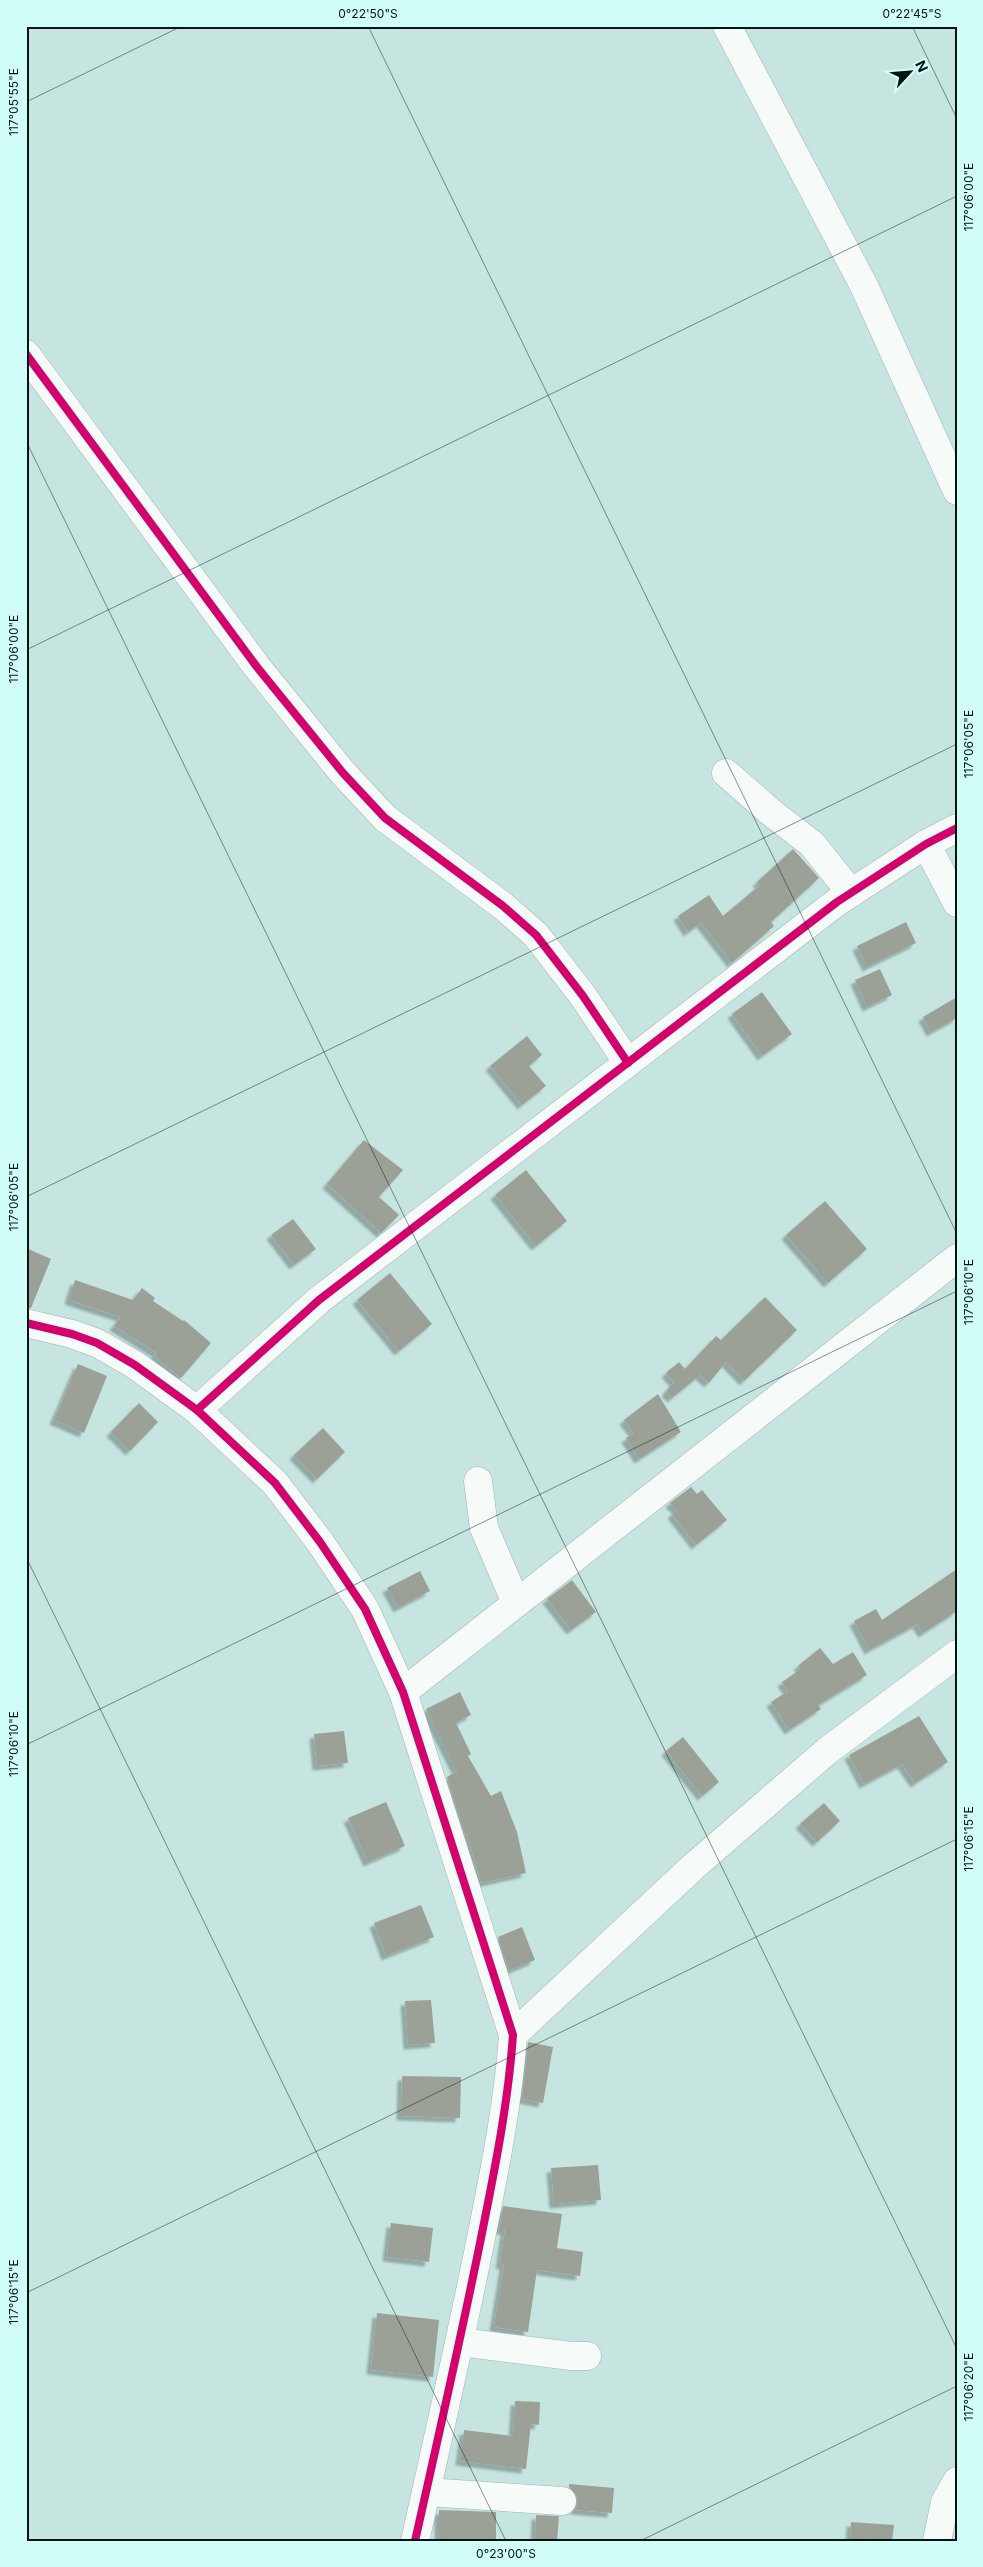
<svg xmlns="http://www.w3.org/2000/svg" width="983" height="2567" font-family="Inter,sans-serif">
	<defs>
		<filter id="shadow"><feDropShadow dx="-4.5" dy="4.5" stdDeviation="1" flood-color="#0004"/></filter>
	</defs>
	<rect width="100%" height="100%" fill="#c6e5e1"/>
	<g fill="#9ba196" filter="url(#shadow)">
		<path d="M793 849 819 878 771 922 774 926 732 963 701 923 688 932 678 916 709 895 723 916 760 885 757 882Z"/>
		<path d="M906 922 916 943 867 967 857 946Z"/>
		<path d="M880 969 892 995 867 1007 855 980Z"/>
		<path d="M762 992 792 1034 762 1056 732 1014Z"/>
		<path d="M957 997V1018L931 1032 923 1017Z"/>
		<path d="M527 1036 542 1055 529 1066 546 1086 522 1105 490 1066Z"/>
		<path d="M364 1140 403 1170 379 1197 399 1215 381 1233 327 1184Z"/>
		<path d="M526 1170 567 1221 536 1246 495 1195Z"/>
		<path d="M825 1201 867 1249 828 1283 786 1235Z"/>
		<path d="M293 1219 316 1249 294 1265 271 1235Z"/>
		<path d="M26 1248 51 1259 31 1308H26Z"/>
		<path d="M390 1273 432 1324 399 1351 357 1300Z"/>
		<path d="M75 1280 133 1300 142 1288 155 1298 153 1301 183 1321 184 1320 211 1343 181 1378 154 1356 157 1353 114 1326 121 1317 69 1300Z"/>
		<path d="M765 1297 797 1330 744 1381 726 1362 709 1383 700 1375 672 1398 666 1392 674 1382 666 1373 679 1362 685 1369 716 1336 721 1340Z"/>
		<path d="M78 1364 107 1376 84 1433 54 1420Z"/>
		<path d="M658 1394 681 1432 639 1459 626 1438 634 1433 624 1420Z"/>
		<path d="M139 1403 158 1422 130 1451 111 1432Z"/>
		<path d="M323 1428 345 1452 317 1479 294 1455Z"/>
		<path d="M691 1487 697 1494 702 1490 727 1520 696 1545 672 1514 677 1510 670 1503Z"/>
		<path d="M957 1569V1611L923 1633 917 1624 869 1650 854 1621 876 1609 882 1620Z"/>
		<path d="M420 1571 430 1591 398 1608 387 1588Z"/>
		<path d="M572 1580 596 1612 571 1630 547 1599Z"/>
		<path d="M820 1648 833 1664 853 1652 867 1675 818 1705 821 1709 789 1730 771 1702 788 1691 782 1682 801 1669 798 1666Z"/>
		<path d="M460 1692 471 1715 456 1723 471 1754 468 1756 491 1796 501 1791 517 1832 526 1873 481 1883 467 1834 465 1835 447 1777 457 1771 426 1709Z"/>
		<path d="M919 1716 948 1762 915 1783 902 1764 864 1784 849 1755Z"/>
		<path d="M344 1731 348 1763 317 1766 314 1734Z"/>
		<path d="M683 1737 719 1782 702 1796 666 1751Z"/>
		<path d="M386 1802 405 1846 368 1862 348 1818Z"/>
		<path d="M824 1803 840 1821 817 1842 800 1824Z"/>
		<path d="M421 1905 434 1937 386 1956 374 1923Z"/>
		<path d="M522 1927 535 1960 509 1971 498 1937Z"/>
		<path d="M431 2000 435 2043 408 2045 405 2001Z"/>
		<path d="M528 2042 553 2047 543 2103 522 2099Z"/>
		<path d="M402 2076 461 2077 460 2118 401 2116Z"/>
		<path d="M598 2165 601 2200 554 2204 551 2168Z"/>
		<path d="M503 2206 562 2214 557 2248 583 2252 580 2276 537 2270 528 2332 494 2327 504 2265 500 2264 505 2230H499Z"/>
		<path d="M391 2223 433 2228 429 2262 387 2257Z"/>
		<path d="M377 2313 439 2320 433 2377 371 2370Z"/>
		<path d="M515 2401 540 2402 539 2425 531 2424 526 2469 460 2461 464 2430 513 2436Z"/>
		<path d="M569 2484 614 2488 612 2513 575 2510 578 2503 576 2495 569 2487Z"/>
		<path d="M439 2510 496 2512V2541H439Z"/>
		<path d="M536 2515 559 2516 557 2541H535Z"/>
		<path d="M851 2522 894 2525 892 2541H850Z"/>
	</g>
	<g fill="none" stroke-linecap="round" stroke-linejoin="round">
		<defs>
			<g id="minor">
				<path d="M727 26 864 286 957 491"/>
				<path d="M26 354 257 667 343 773 385 818 503 906 536 935 583 996 628 1063"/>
				<path d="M726 773 773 814 812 844 851 893"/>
				<path d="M926 844 957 903"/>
				<path d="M26 1323 72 1334 97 1343 135 1365 197 1410 275 1483 320 1542 365 1609 403 1692 513 2035C508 2107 493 2178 479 2248 459 2346 437 2443 415 2541"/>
				<path d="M197 1410 319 1300 837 902 926 844 957 828"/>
				<path d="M478 1481 484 1528 516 1603"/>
				<path d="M403 1692 957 1258"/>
				<path d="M513 2035 693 1867 827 1751 957 1654"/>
				<path d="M460 2342 571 2356H587"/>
				<path d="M426 2492 562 2501"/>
				<path d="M937 2541 945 2502 957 2481"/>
			</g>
		</defs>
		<use href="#minor" stroke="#9eb6b3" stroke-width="29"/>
		<use href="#minor" stroke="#f6fbfa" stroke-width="28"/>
		<defs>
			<g id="cycleway">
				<path d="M26 354 257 667 343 773 385 818 503 906 536 935 583 996 628 1063"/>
				<path d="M26 1323 72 1334 97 1343 135 1365 197 1410 275 1483 320 1542 365 1609 403 1692 513 2035C508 2107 493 2178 479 2248 459 2346 437 2443 415 2541"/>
				<path d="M197 1410 319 1300 837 902 926 844 957 828"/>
			</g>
		</defs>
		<use href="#cycleway" stroke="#d0fdf7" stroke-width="11"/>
		<use href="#cycleway" stroke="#d6006c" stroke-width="8"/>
	</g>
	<path fill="none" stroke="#001411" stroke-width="1" stroke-opacity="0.45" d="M368 26 957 1234M912 26 957 119M26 102 182 26M26 441 957 2349M26 650 957 196M26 1197 957 744M26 1557 506 2541M26 1745 957 1291M26 2293 957 1839M640 2541 957 2386"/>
	<rect width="983" height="2567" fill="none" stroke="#d0fdf7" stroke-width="55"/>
	<g transform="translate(910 72) rotate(64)" stroke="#d0fdf7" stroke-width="4" paint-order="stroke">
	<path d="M0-4L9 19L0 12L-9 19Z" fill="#001411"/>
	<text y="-8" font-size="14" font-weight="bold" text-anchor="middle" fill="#001411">N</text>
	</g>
	<rect x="28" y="28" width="928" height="2512" fill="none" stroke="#001411" stroke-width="2"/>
	<g font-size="12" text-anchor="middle" fill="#001411">
		<text x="368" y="18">0°22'50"S</text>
		<text x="912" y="18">0°22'45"S</text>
		<text transform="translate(14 102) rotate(-90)" y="4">117°05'55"E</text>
		<text transform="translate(969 197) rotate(-90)" y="4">117°06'00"E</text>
		<text transform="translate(14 649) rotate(-90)" y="4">117°06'00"E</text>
		<text transform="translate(969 744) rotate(-90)" y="4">117°06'05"E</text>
		<text transform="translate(14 1197) rotate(-90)" y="4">117°06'05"E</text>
		<text transform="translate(969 1292) rotate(-90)" y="4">117°06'10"E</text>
		<text transform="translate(14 1744) rotate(-90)" y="4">117°06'10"E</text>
		<text transform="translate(969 1839) rotate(-90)" y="4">117°06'15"E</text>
		<text transform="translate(14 2292) rotate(-90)" y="4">117°06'15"E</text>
		<text transform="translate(969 2387) rotate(-90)" y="4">117°06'20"E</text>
		<text x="506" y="2558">0°23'00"S</text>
	</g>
</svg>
